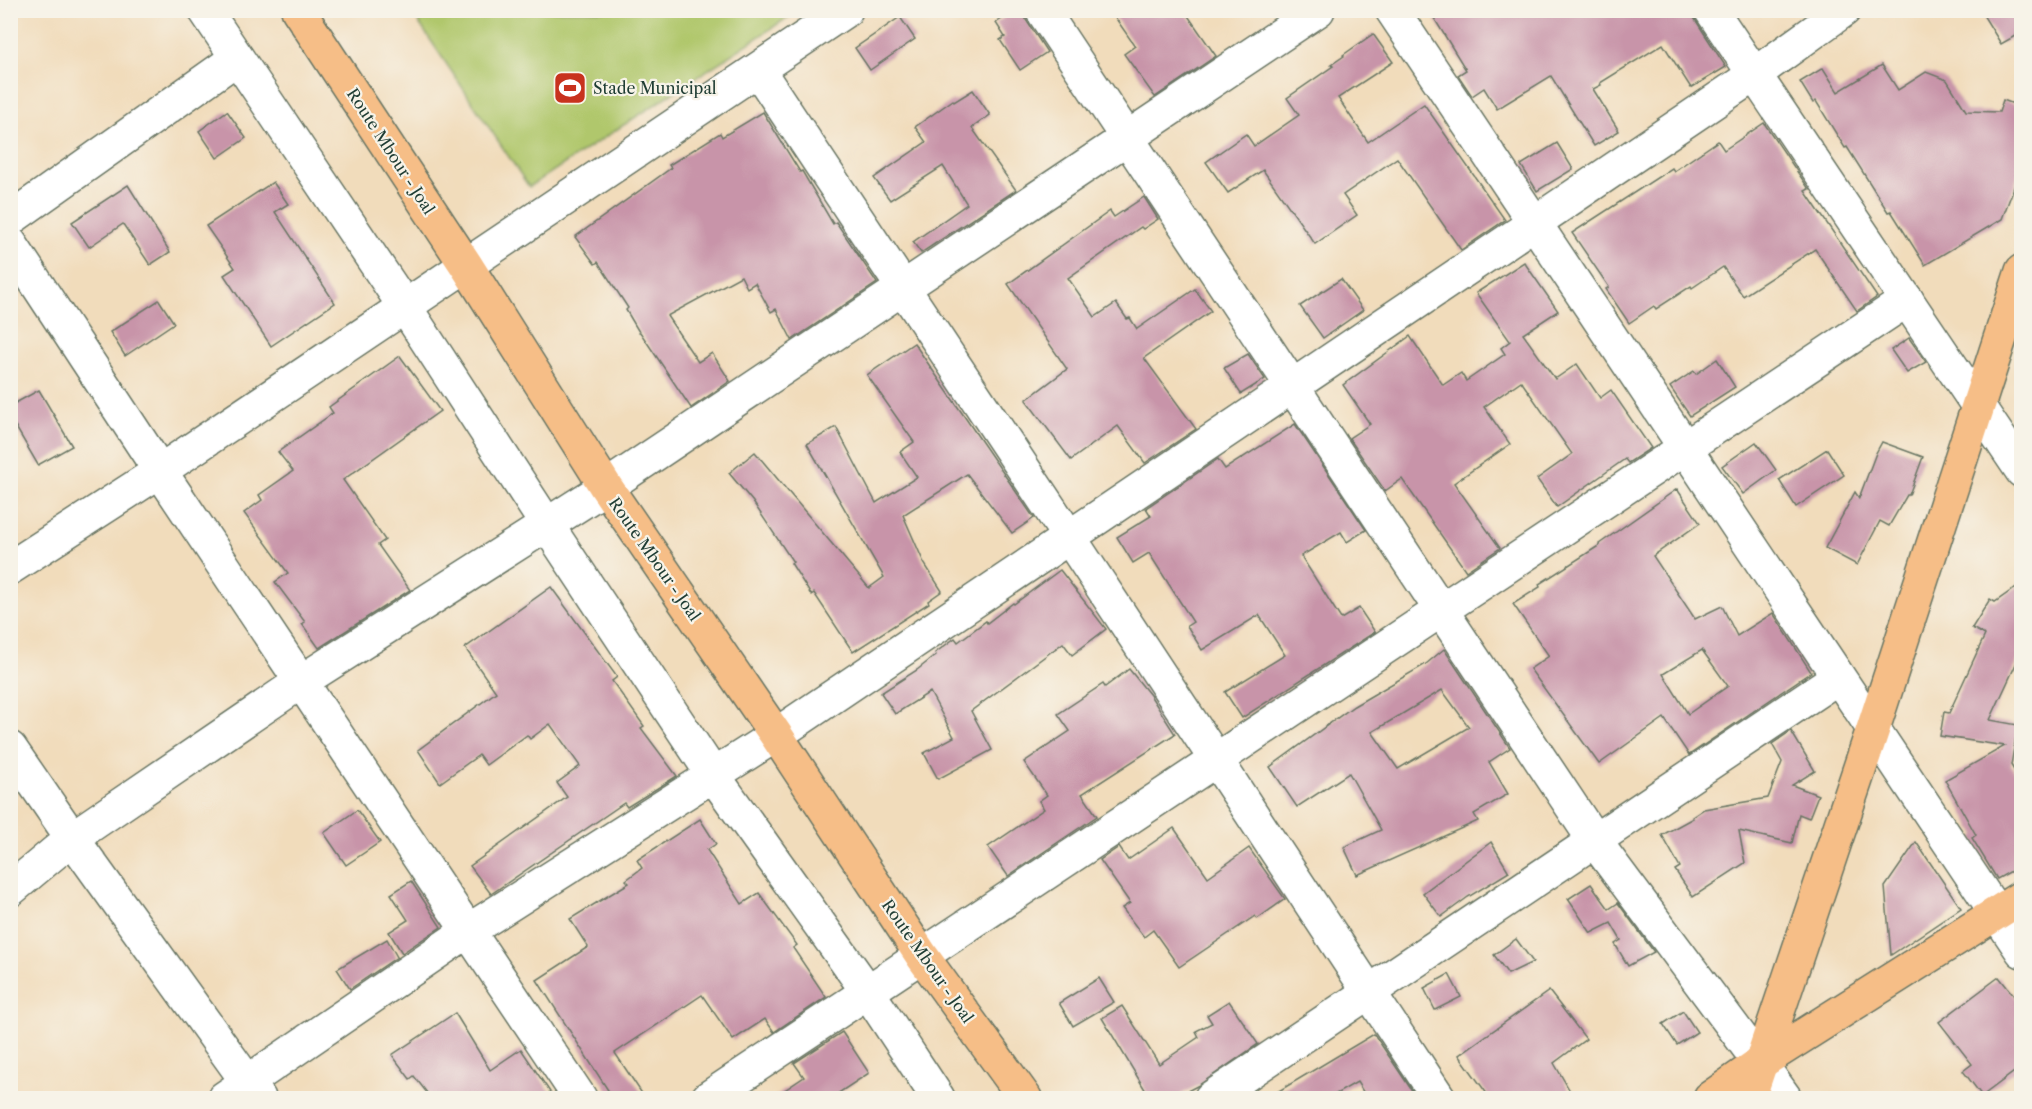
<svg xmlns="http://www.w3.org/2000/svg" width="2032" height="1109" font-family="'Libre Caslon Text',serif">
	<rect width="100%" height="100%" fill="#f7f3e8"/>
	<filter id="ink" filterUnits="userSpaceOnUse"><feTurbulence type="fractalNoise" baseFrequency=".0167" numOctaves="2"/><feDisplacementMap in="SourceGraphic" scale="12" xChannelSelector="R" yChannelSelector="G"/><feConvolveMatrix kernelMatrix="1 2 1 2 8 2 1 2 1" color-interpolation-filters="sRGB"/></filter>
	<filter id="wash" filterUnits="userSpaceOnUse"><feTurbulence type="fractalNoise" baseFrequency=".008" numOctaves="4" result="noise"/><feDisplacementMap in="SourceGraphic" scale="24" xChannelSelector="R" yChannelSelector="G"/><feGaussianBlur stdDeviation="1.35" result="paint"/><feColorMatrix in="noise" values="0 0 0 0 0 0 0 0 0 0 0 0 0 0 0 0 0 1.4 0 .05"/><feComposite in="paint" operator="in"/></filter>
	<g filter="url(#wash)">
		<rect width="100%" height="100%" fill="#f1dcbb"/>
		<path fill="#b0c76c" stroke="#688250" stroke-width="1.5" d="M411 11H798L529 187Z"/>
		<g id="blocks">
			<g fill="#c894a9" fill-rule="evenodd">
				<path d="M1015 10H1023L1026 20 1047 52 1020 70 1000 40 1005 37 996 23Z"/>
				<path d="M1110 10H1184L1216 56 1155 97 1124 54 1135 46Z"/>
				<path d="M1429 10H1689L1726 67 1691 88 1663 44 1600 83 1601 85 1593 89 1619 131 1594 146 1551 76 1497 109 1484 88 1472 96 1458 75 1466 70Z"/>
				<path d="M1980 10H2022V32L2001 44Z"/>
				<path d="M900 17 915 39 870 70 855 48Z"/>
				<path d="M1373 34 1393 62 1338 98 1368 142 1424 104 1505 220 1461 250 1397 158 1343 195 1357 215 1315 244 1263 170 1228 193 1206 162 1246 134 1254 146 1299 115 1287 98 1333 66 1331 65 1344 56 1343 55Z"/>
				<path d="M1882 65 1898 90 1926 72 1947 80 1966 111 1999 112 2003 100 2022 107V166L2002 219 1925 265 1891 211 1888 212 1847 147 1845 148 1816 101 1813 103 1800 82 1823 68 1838 92Z"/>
				<path d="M973 90 990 115 972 128 1016 190 921 253 913 242 967 204 943 166 890 200 874 178 926 142 915 127 953 100 954 102Z"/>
				<path d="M227 111 246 138 217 158 199 131Z"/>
				<path d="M763 112 800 172 802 171 833 224 836 222 877 283 792 340 776 309 771 312 755 283 747 288 741 276 667 316 698 362 712 353 730 381 691 408 640 332H639L626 310 628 308 598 262 595 264 575 237 671 168 669 165 720 133 722 137Z"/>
				<path d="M1764 123 1809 189 1805 191 1877 297 1857 311 1815 249 1743 296 1723 267 1692 288 1691 286 1656 309 1654 306 1629 323 1606 289 1609 287 1572 233 1672 168 1674 171 1718 141 1724 150Z"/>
				<path d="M1557 143 1573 169 1537 191 1521 165Z"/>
				<path d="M273 182 288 204 275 212 335 303 271 346 224 275 235 268 206 226Z"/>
				<path d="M128 185 170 252 150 265 123 224 89 247 72 222Z"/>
				<path d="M1144 197 1158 219 1143 229 1141 227 1068 278 1095 317 1116 303 1127 319 1130 318 1137 329 1195 289 1211 311 1144 358 1196 429 1145 463 1118 426 1071 460 1026 400 1067 369 1008 284 1110 211 1114 217Z"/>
				<path d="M1524 262 1558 311 1523 334 1555 379 1577 364 1600 398 1611 390 1651 448 1628 463 1625 459 1557 507 1537 479 1572 454 1521 381 1484 407 1510 444 1454 483 1500 548 1466 571 1402 479 1385 491 1349 438 1370 424 1343 385 1410 336 1443 385 1461 373 1466 381 1505 354 1501 348 1510 341 1476 293Z"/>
				<path d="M1341 279 1363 310 1323 338 1300 306Z"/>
				<path d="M159 300 174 323 125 356 110 332Z"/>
				<path d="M1909 338 1926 362 1907 373 1891 350Z"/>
				<path d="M914 343 1034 518 1012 533 967 474 903 515 924 563 942 591 928 601 929 603 853 652 814 593 811 595 791 563 793 562 753 502 729 473 755 452 869 588 884 577 807 444 836 427 876 503 917 477 900 452 914 442 867 375Z"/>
				<path d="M1248 354 1265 379 1241 394 1224 368Z"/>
				<path d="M400 356 440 411 343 480 385 540 378 545 410 590 319 648 302 624 305 622 275 582 288 573 244 513 262 500 259 495 293 471 278 452 333 413 329 407Z"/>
				<path d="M1717 359 1735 387 1690 416 1670 387 1694 371 1696 374Z"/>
				<path d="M39 390 72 446 38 465 10 417V406Z"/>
				<path d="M1295 424 1366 530 1347 542 1341 532 1301 556 1341 619 1359 608 1375 632 1242 718 1225 692 1285 655 1259 615 1202 650 1187 626 1193 622 1149 553 1133 563 1117 537 1151 516 1146 508 1218 459 1225 469Z"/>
				<path d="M1756 442 1776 470 1743 494 1722 466Z"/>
				<path d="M1882 442 1923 457 1909 495H1907L1889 526 1880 521 1857 565 1825 548 1855 492 1859 498 1876 453Z"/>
				<path d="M1827 449 1844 475 1796 507 1779 480Z"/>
				<path d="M1677 489 1700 523 1653 556 1695 619 1722 606 1737 636 1773 613 1811 672 1689 755 1664 718 1599 764 1530 669 1549 656 1513 604 1540 587 1539 584 1600 545 1599 544ZM1702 650 1728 686 1688 714 1663 674Z"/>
				<path d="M1060 570 1106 629 1072 655 1063 643 971 711 992 750 938 779 924 753 954 737 930 692 895 714 881 693 917 670 936 655 935 653 955 638 958 642 986 621 987 623 1013 603 1014 604Z"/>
				<path d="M2022 583V651L1990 720 2018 725 2011 765 2022 784V865L1997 879 1972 838 1976 835 1945 780 2005 746 1940 736 1944 712 1949 713 1985 635 1972 628 1990 599 1995 602Z"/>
				<path d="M551 587 617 677 612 681 644 726 641 728 677 776 627 807 624 803 491 894 470 866 567 797 557 783 580 766 550 724 530 739 527 735 486 765 479 755 440 783 418 750 496 692 465 648Z"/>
				<path d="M1444 649 1510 748 1489 762 1508 794 1474 814 1478 821 1357 875 1344 847 1381 830 1349 773 1297 807 1270 767 1354 706 1426 664ZM1442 690 1469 727 1398 769 1372 732Z"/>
				<path d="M1129 669 1150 695 1175 734 1082 794 1097 816 1008 876 988 847 1044 809 1039 801 1047 795 1024 762 1070 731 1058 714 1103 684 1105 687Z"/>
				<path d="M1791 731 1815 771 1792 785 1818 795 1809 818 1799 814 1792 843 1739 831 1745 863 1693 897 1675 870 1680 867 1662 835 1693 818 1692 817 1704 809 1768 798 1782 762 1772 744Z"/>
				<path d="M357 810 380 842 346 865 324 833Z"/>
				<path d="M700 819 716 844 707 850 742 904 759 893 797 945 793 948 826 997 774 1032 765 1019 733 1040 702 995 615 1053 645 1098H613L537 980 588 947 570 919 629 883 626 880 642 868 637 860Z"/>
				<path d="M1174 828 1208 877 1249 848 1285 899 1257 919 1255 916 1179 967 1153 930 1144 937 1122 908 1130 903 1100 860 1119 847 1128 860Z"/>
				<path d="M1491 842 1509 872 1468 897 1441 917 1423 893Z"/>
				<path d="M1916 842 1961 908 1891 955 1885 887Z"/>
				<path d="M411 881 441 927 402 953 389 932 408 920 391 894Z"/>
				<path d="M1591 884 1609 909 1618 903 1654 952 1628 966 1615 944 1621 940 1611 923 1591 933 1568 899Z"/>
				<path d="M387 939 397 957 350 989 337 969Z"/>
				<path d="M1516 939 1533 962 1508 974 1494 955Z"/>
				<path d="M1449 974 1461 997 1435 1010 1424 988Z"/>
				<path d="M1999 977 2022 1006V1066L1982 1096 1963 1071 1972 1064 1939 1022Z"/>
				<path d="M1099 978 1114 1002 1073 1026 1059 1003Z"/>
				<path d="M1549 991 1586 1039 1554 1063 1574 1098H1490L1459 1055Z"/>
				<path d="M1229 1001 1258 1044 1199 1085 1174 1098H1150L1102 1018 1122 1006 1159 1064 1199 1037 1196 1031 1212 1023 1207 1015Z"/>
				<path d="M1683 1011 1697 1032 1677 1045 1663 1024Z"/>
				<path d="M455 1013 490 1070 521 1049 554 1098H431L414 1076 410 1079 392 1055Z"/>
				<path d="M842 1032 869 1073 831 1098H773L804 1077 794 1063Z"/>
				<path d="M1374 1034 1417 1098H1367L1357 1082 1329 1098H1267Z"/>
			</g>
		</g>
	</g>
	<g filter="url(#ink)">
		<use href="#blocks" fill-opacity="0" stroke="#687563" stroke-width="1.5"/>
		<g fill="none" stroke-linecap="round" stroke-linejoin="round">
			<defs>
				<g id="minor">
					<path d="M205 10 405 307 547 525 713 775 868 992 938 1098"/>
					<path d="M1042 10 1594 840 1760 1063 1785 1098"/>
					<path d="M1392 10 2022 951"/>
					<path d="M1711 10 2022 471"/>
					<path d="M758 70 1069 537 1439 1098"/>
					<path d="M10 219 237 58"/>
					<path d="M10 243 160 471 580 1098"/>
					<path d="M10 568 160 471 846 10"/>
					<path d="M10 748 72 838 259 1098"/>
					<path d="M10 890 72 838 302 681 606 487 1318 10"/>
					<path d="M224 1098 468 931 776 735 1755 74 1844 10"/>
					<path d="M708 1098 1907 300"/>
					<path d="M1211 1098 1838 677"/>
				</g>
				<g id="major">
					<path d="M298 10 466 265 606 487 776 735 922 956 1025 1098"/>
					<path d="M1710 1098 1760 1063 2022 897"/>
					<path d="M1749 1098 1873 729 2022 271"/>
				</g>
			</defs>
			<use href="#minor" stroke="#687563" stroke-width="36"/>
			<use href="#major" stroke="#687563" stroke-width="36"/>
			<use href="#minor" stroke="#fff" stroke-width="33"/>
			<use href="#major" stroke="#f6be87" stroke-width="33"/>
		</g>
	</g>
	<defs>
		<symbol id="stadium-square" viewBox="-11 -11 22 22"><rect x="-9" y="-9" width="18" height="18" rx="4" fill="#c8321e" stroke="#f7f3e8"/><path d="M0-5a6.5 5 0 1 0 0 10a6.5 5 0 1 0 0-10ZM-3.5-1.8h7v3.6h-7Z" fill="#fff"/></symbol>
	</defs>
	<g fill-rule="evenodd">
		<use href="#stadium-square" x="551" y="69" width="38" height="38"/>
	</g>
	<g text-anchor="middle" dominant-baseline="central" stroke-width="4.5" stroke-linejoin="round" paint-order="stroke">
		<g font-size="16" fill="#1f3d34" stroke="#f7f3e8" text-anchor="start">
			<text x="593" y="88">Stade Municipal</text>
		</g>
		<g font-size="16" fill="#1f3d34" stroke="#f7f3e8">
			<text transform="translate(391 151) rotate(57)">Route Mbour - Joal</text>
			<text transform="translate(655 559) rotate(55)">Route Mbour - Joal</text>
			<text transform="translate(928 961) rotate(55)">Route Mbour - Joal</text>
		</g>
	</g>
	<rect width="2032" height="1109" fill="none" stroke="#f7f3e8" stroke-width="36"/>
</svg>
